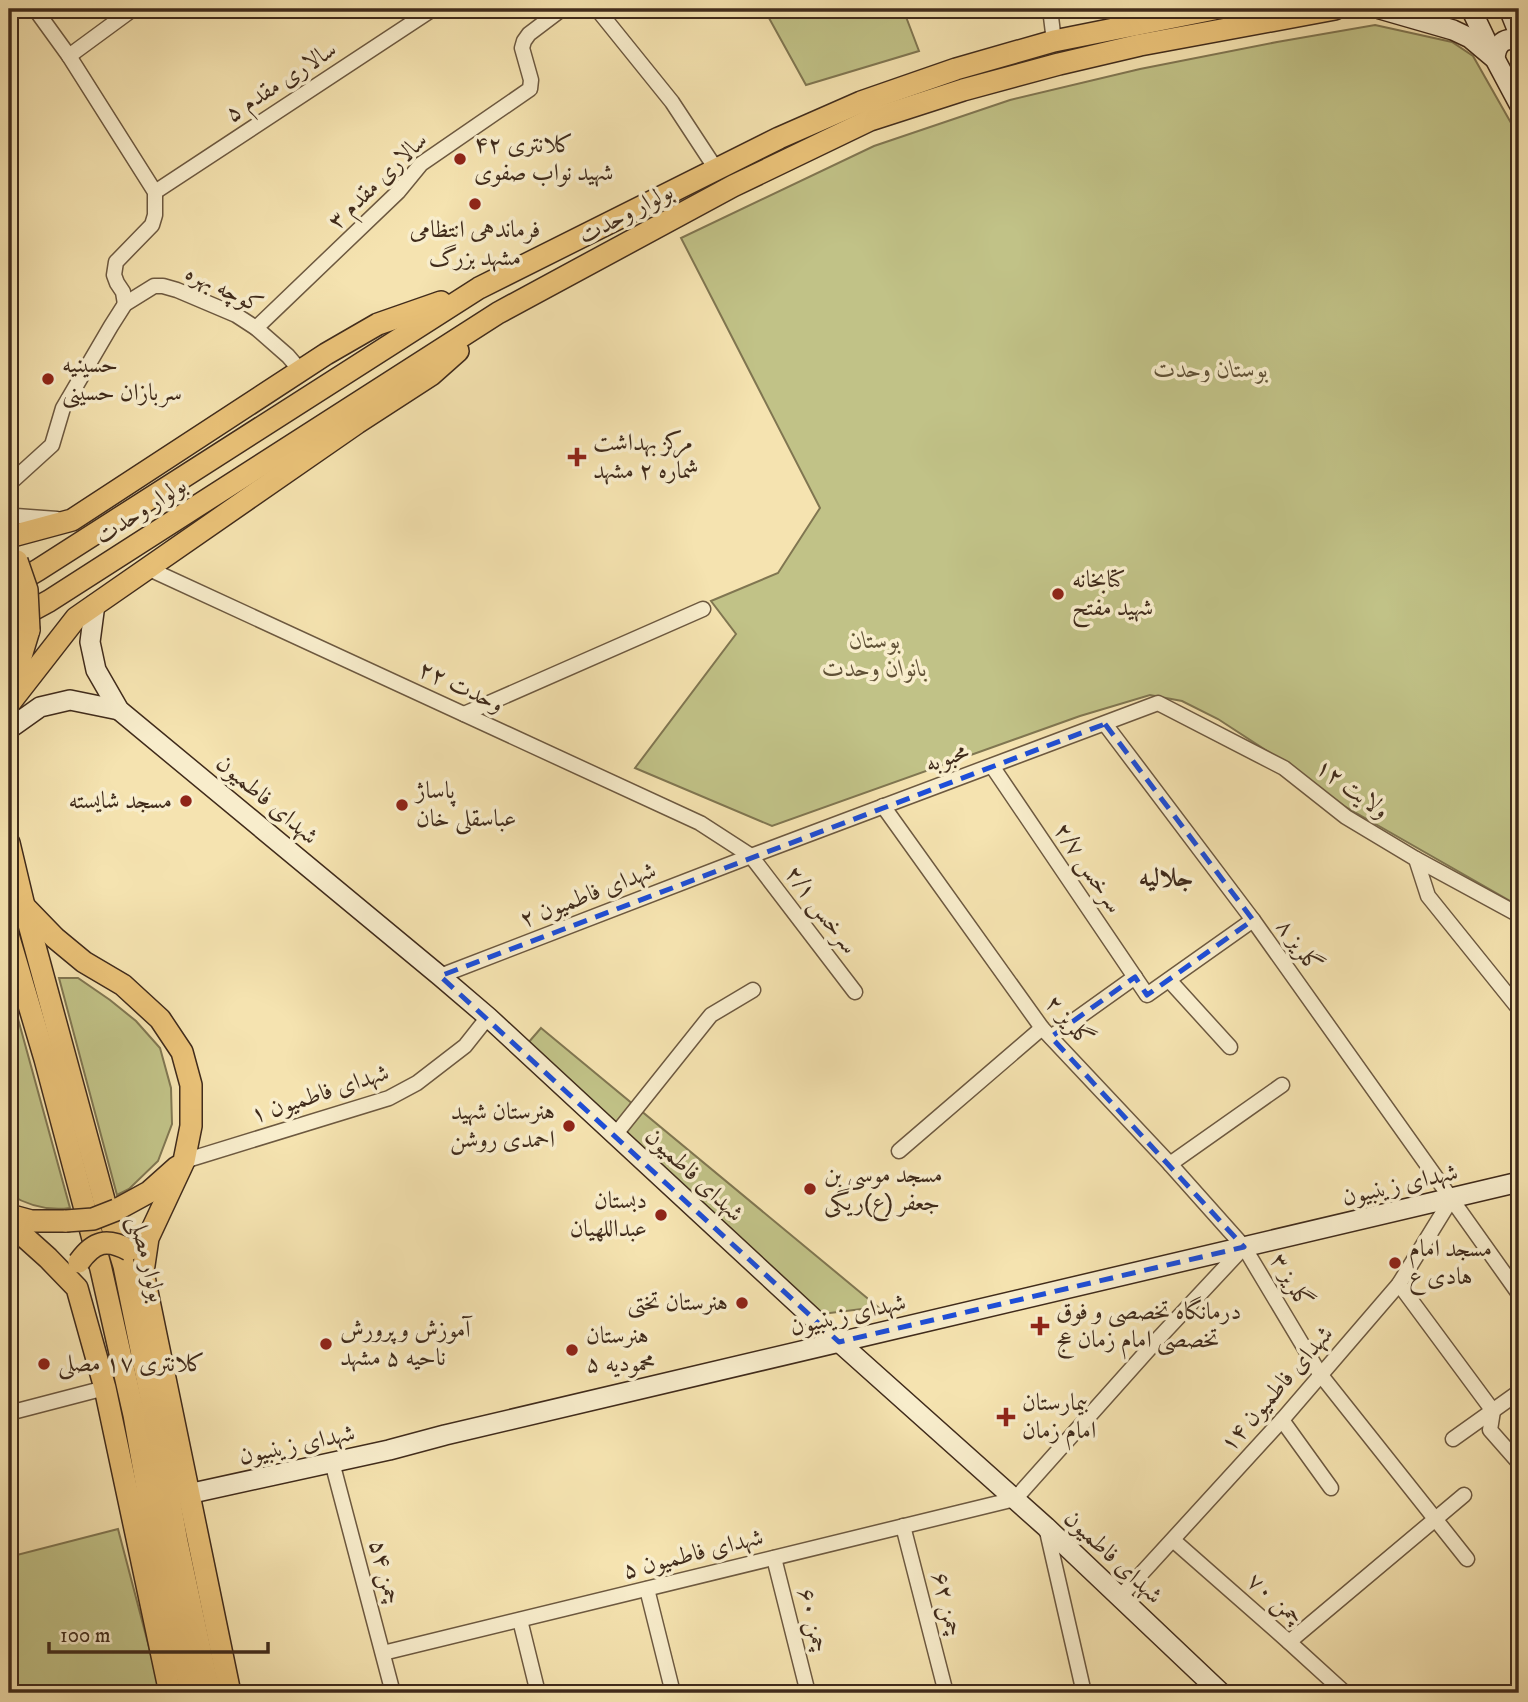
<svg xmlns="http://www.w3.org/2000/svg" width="1528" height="1702" font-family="'IM FELL DW Pica',Amiri,serif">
	<rect width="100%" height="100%" fill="#f5e3b0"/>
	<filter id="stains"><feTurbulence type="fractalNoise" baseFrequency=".00286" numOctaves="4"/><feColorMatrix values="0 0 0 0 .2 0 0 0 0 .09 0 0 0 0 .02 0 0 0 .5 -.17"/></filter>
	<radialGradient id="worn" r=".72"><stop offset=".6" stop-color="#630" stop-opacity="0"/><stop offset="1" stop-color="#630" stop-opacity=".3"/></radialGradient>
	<g fill="#c1c287" stroke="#807651" stroke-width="2">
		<path d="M764 9H903L919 51 806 85Z"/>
		<path d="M1375 25 1452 42 1473 56 1519 137V906L1344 806 1290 766 1218 719 1182 701 1150 695 1080 716 772 826 635 768 736 634 711 601 778 573 820 508 681 238 874 146 1010 100 1140 69 1277 42Z"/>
		<path d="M59 978H78L110 1000 136 1021 160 1048 171 1088 172 1124 158 1161 129 1189 117 1195Z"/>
		<path d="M9 986 70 1208C49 1211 27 1205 9 1194Z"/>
		<path d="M541 1028 878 1307 822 1314 528 1043Z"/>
		<path d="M118 1529 161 1693H9V1557Z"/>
	</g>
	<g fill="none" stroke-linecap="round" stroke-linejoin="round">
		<defs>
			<g id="street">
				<path d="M35 9 69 56 155 192V215L152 225 116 262 114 275 117 283 123 292 125 304"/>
				<path d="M597 9 672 102 716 169"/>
				<path d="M1050 9 1054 41"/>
				<path d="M69 56 133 9"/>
				<path d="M155 192 433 9"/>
				<path d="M256 328 398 192 421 164 530 89 531 80 522 48 524 41 529 34 562 9"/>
				<path d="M9 484 52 445 63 408 111 326 125 304 154 286H163L177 290 236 315 256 328 288 356 300 370"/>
				<path d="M9 511 16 516 57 519"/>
				<path d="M147 568 700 823 751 856 855 992"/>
				<path d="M464 714 703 609"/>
				<path d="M1105 724 1253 920 1519 1294"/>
				<path d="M992 766 1147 995 1253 920"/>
				<path d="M883 806 1042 1028 1170 1164 1244 1247 1320 1374 1467 1559"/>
				<path d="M1416 859 1428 896 1519 1009"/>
				<path d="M440 976 751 856 1158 703 1284 768 1346 817 1416 859 1519 915"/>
				<path d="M1169 980 1230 1047"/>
				<path d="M1051 1037 1135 977"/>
				<path d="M615 1135 711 1015 753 990"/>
				<path d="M899 1151 1042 1028"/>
				<path d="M184 1161 389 1098 417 1083 465 1046 488 1017"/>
				<path d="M1170 1164 1282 1085"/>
				<path d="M1399 1284 1493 1411 1490 1430 1519 1463"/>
				<path d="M9 1413 105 1388"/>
				<path d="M1282 1420 1331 1488"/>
				<path d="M1453 1439 1519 1392"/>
				<path d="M332 1462 393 1693"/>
				<path d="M903 1526 946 1693"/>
				<path d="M1046 1527 1084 1693"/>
				<path d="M1173 1540 1289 1642 1345 1693"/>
				<path d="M774 1558 808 1693"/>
				<path d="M647 1589 673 1693"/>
				<path d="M1120 1597 1282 1420 1399 1284 1452 1198"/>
				<path d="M520 1620 538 1693"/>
				<path d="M1289 1642 1464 1495"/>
				<path d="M383 1653 1015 1499 1157 1340 1243 1248"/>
			</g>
			<g id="secondary">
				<path d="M1380 9 1453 30 1470 38 1495 59 1519 104"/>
				<path d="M1471 9 1493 55"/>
				<path d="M1509 9 1519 34"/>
				<path d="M1495 59C1496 44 1504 36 1519 41"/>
				<path d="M95 604 90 642 96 670 119 710 440 976 488 1017 839 1342 1046 1527 1221 1693"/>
				<path d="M9 729 40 707 70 700 119 710"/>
				<path d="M188 1494 389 1450 445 1435 1519 1182"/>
			</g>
			<g id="primary">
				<path d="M9 537 72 520 326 354 378 324 441 302"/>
				<path d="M9 587 38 570 479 288 779 138 861 102 956 69 1054 41 1214 9"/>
				<path d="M14 620 49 601 498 313 733 186 870 120 963 90 1059 64 1140 45 1335 9"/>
				<path d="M9 696 29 630"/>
				<path d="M9 704 76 618 357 423 431 375 458 351"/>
				<path d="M9 843 24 906 104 1200 124 1266 154 1413 177 1542 207 1682 211 1693"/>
				<path d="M24 906 55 938 84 962 123 985 160 1019 182 1052 191 1085V1126L184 1161 148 1238 143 1272 230 1693"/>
				<path d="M9 938 45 1059 101 1269 134 1415 157 1543 191 1693"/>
				<path d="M116 1210 149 1192 177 1167"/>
				<path d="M9 1215 31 1221H66"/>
				<path d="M9 1223 48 1258 77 1288 105 1388 170 1693"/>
			</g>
		</defs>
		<use href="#street" stroke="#6d5940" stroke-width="17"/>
		<use href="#secondary" stroke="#402b1b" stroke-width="22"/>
		<use href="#primary" stroke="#402b1b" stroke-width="24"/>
		<use href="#street" stroke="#f8edcc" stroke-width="14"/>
		<use href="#secondary" stroke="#f8edcc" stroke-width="19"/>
		<use href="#primary" stroke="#eac278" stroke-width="21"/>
		<defs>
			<g id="primary-bridge">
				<path d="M17 561 27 590 29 630"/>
				<path d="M9 586 12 595 14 636"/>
				<path d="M66 1221 93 1219 116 1210"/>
				<path d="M79 1262C94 1241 107 1238 129 1250"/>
			</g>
		</defs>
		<use href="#primary-bridge" stroke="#402b1b" stroke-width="24" stroke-linecap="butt"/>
		<use href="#primary-bridge" stroke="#eac278" stroke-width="21"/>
	</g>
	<path fill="none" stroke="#1d4ed8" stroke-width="5" stroke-dasharray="14 9" stroke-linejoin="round" d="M1105 724 1253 920 1147 995 1135 977 1051 1037 1244 1247 839 1342 440 976Z"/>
	<g fill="#8f2418" stroke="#f8edcc" stroke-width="2.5">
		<circle cx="460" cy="159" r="7"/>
		<circle cx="475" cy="204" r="7"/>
		<circle cx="48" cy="379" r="7"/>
		<path d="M573.5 446.5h7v7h7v7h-7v7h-7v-7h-7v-7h7z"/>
		<circle cx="1058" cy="594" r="7"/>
		<circle cx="186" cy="801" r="7"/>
		<circle cx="402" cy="805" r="7"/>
		<circle cx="569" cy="1126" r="7"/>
		<circle cx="810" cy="1189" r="7"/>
		<circle cx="661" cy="1215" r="7"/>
		<circle cx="1395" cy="1263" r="7"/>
		<circle cx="742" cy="1303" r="7"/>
		<path d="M1036.5 1315.5h7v7h7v7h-7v7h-7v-7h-7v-7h7z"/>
		<circle cx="326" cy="1344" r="7"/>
		<circle cx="572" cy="1350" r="7"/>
		<circle cx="44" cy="1364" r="7"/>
		<path d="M1002.5 1406.5h7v7h7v7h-7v7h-7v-7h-7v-7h7z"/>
	</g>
	<g text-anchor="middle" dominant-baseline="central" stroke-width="7" stroke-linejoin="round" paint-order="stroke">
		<g font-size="24" fill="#402b1b" stroke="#f8edcc">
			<text transform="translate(281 82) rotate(-33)">سالاری مقدم ۵</text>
			<text transform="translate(378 181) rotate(-44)">سالاری مقدم ۳</text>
			<text transform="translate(626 214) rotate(-28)">بولوار وحدت</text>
			<text transform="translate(224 289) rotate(26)">کوچه بهره</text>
			<text transform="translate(141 511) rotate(-33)">بولوار وحدت</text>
			<text transform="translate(461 687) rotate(25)">وحدت ۲۲</text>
			<text transform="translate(947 758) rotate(-20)">محبوبه</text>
			<text transform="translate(1352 789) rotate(36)">ولایت ۱۲</text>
			<text transform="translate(267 800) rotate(40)">شهدای فاطمیون</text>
			<text transform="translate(1088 868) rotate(56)">سرخس ۲/۷</text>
			<text transform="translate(588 895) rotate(-21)">شهدای فاطمیون ۲</text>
			<text transform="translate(821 910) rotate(53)">سرخس ۲/۱</text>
			<text transform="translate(1299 946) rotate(54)">گلریز ۸</text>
			<text transform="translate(1069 1021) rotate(49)">گلریز ۲</text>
			<text transform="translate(320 1094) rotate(-18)">شهدای فاطمیون ۱</text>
			<text transform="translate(694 1175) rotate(43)">شهدای فاطمیون</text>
			<text transform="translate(1400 1185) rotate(-13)">شهدای زینبیون</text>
			<text transform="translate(147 1259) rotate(76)">بولوار مصلی</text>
			<text transform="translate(1291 1281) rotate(59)">گلریز ۳</text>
			<text transform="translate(848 1315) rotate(-13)">شهدای زینبیون</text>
			<text transform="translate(1277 1389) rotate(-49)">شهدای فاطمیون ۱۴</text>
			<text transform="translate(297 1445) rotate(-12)">شهدای زینبیون</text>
			<text transform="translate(693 1554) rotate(-14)">شهدای فاطمیون ۵</text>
			<text transform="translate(1113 1557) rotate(43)">شهدای فاطمیون</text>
			<text transform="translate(385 1572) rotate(75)">چمن ۵۴</text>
			<text transform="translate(1275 1599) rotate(41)">چمن ۷۰</text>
			<text transform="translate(947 1604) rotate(76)">چمن ۶۲</text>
			<text transform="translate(813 1620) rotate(76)">چمن ۶۰</text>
		</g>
		<g font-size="24" fill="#402b1b" stroke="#f8edcc" text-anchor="start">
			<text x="474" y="145">کلانتری ۴۲<tspan x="474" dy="28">شهید نواب صفوی</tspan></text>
			<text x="475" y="230" text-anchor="middle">فرماندهی انتظامی<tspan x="475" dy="28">مشهد بزرگ</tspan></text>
			<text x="62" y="365">حسینیه<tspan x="62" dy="28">سربازان حسینی</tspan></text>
			<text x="593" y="443">مرکز بهداشت<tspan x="593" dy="28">شماره ۲ مشهد</tspan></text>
			<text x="1072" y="580">کتابخانه<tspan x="1072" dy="28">شهید مفتح</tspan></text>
			<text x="416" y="791">پاساژ<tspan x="416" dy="28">عباسقلی خان</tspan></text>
			<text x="172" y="801" text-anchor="end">مسجد شایسته</text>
			<text x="555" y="1112" text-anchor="end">هنرستان شهید<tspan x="555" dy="28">احمدی روشن</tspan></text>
			<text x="824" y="1175">مسجد موسی بن<tspan x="824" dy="28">جعفر (ع)ریگی</tspan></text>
			<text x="647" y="1201" text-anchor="end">دبستان<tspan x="647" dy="28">عبداللهیان</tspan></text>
			<text x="1409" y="1249">مسجد امام<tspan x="1409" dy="28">هادی ع</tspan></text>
			<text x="728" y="1303" text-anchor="end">هنرستان تختی</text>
			<text x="1056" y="1312">درمانگاه تخصصی و فوق<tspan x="1056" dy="28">تخصصی امام زمان عج</tspan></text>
			<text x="340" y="1330">آموزش و پرورش<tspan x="340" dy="28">ناحیه ۵ مشهد</tspan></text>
			<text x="586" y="1336">هنرستان<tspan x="586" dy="28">محمودیه ۵</tspan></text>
			<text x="58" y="1364">کلانتری ۱۷ مصلی</text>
			<text x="1022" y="1403">بیمارستان<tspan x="1022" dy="28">امام زمان</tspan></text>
		</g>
		<g font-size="24" font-style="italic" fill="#605136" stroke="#f8edcc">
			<text x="1211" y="370">بوستان وحدت</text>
			<text x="875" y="641">بوستان<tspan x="875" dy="28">بانوان وحدت</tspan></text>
		</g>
		<g font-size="26" font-weight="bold" fill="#402b1b" stroke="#f8edcc">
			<text x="1166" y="878">جلالیه</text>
		</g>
	</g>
	<rect width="1528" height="1702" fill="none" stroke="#f5e3b0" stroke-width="35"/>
	<rect x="10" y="10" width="1507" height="1681" fill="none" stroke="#402b1b" stroke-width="3.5"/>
	<rect x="18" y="18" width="1493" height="1667" fill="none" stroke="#402b1b" stroke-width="2"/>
	<path d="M49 1642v10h219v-10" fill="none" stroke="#402b1b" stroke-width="3.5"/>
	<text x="60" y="1642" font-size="21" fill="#402b1b" stroke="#f8edcc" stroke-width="5" paint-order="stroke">100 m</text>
	<rect width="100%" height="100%" filter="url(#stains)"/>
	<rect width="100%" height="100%" fill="url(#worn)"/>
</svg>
